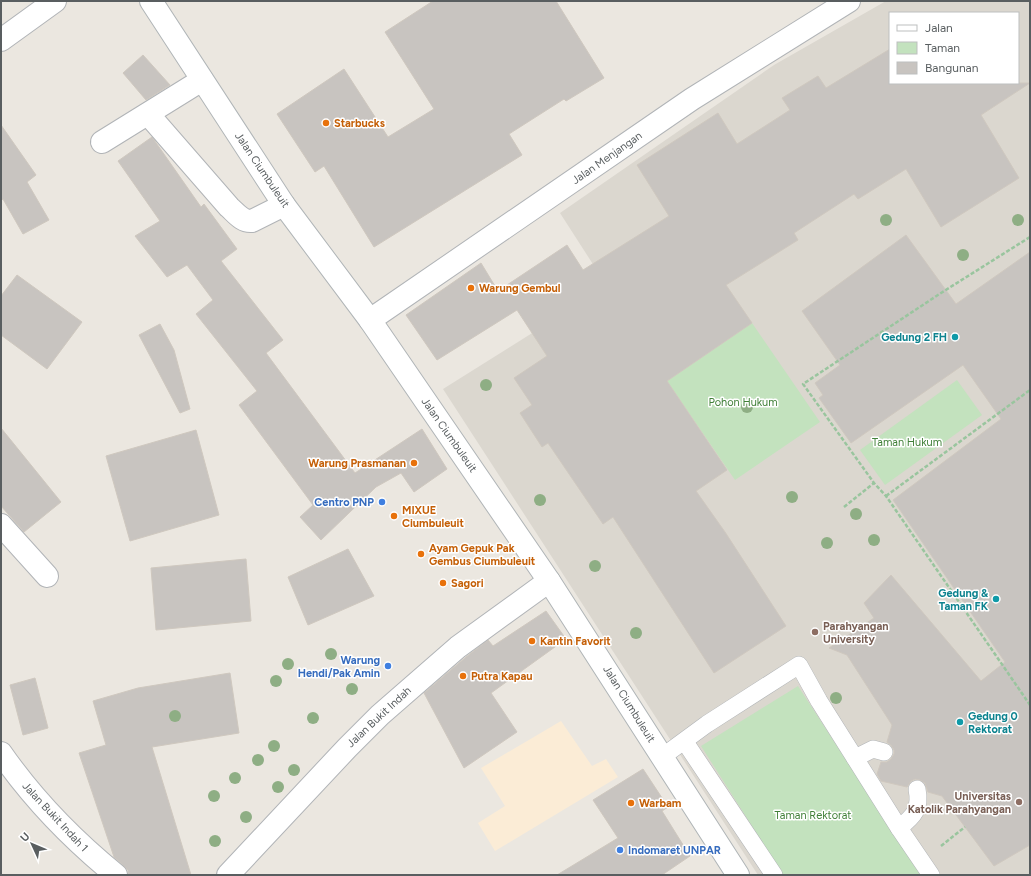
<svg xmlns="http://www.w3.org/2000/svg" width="1031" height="876" font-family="Figtree,sans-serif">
	<rect width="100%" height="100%" fill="#ebe7e0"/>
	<path fill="#fbecd6" d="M561 721 592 766 606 759 618 777 495 851 478 823 505 806 481 768Z"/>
	<path fill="#dbd7cf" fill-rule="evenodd" d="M886 1H1030V875H758L443 389 607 286 560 213 774 65ZM890 13H1018V83H890Z"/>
	<g fill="#c3e2be">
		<path d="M752 323 820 422 735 480 667 381Z"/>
		<path d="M957 380 982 415 885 485 860 450Z"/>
		<path d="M798 686 921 875H783L701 746Z"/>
	</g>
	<g fill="#c8c4c0" stroke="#cfc8bf">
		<path d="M433 1H556L604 78 566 101 564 99 509 134 522 155 374 247 324 166 315 172 277 114 344 69 388 137 434 109 385 32Z"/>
		<path d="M890 49V83H1030L981 115 1019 178 941 227 906 169 858 199 854 194 794 233 798 240 726 285 752 323 667 381 727 470 696 491 725 532 786 626 714 673 613 517 603 524 548 443 542 447 520 413 532 405 514 378 547 356 517 310 437 360 406 315 481 263 498 291 567 245 583 270 669 216 637 165 718 113 737 144 790 110 782 98 818 76 826 88Z"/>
		<path d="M143 55 170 85 146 100 123 73Z"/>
		<path d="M1 125 36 175 27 182 49 220 23 234 3 199 1 201Z"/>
		<path d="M152 137 201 207 204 204 237 249 221 261 283 340 266 353 355 473 422 429 447 469 414 492 401 473 376 487 321 540 300 517 313 505 239 405 257 391 196 314 213 300 187 265 167 277 135 236 160 221 118 161Z"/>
		<path d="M906 235 956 304 1030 252V845L994 866 942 796 928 792 925 783 920 780 915 779 911 781 907 787 881 781 877 774 881 762H887L891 759 894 754V750L891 745 887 742 892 725 847 655 829 648 874 618 864 603 891 575 981 681 1005 662 893 500 1001 419 963 365 851 443 819 398 823 395 815 383 840 365 802 311Z"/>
		<path d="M17 275 82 322 47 369 1 335V296Z"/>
		<path d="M160 324 174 350 190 409 180 413 139 335Z"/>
		<path d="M1 428 61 502 24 532 1 506Z"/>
		<path d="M196 430 219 515 130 541 106 456Z"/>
		<path d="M348 549 374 596 308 625 288 577Z"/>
		<path d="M246 559 251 621 156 630 151 568Z"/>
		<path d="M546 611 566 639 491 693 517 732 464 768 424 693 466 657 488 640 493 646Z"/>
		<path d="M230 673 239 733 152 747 191 875H128V870L124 866 114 857 79 753 106 745 93 701 138 688Z"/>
		<path d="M35 678 48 728 23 735 10 685Z"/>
		<path d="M643 769 668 807 662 811 690 856 662 875H557L618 838 593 800Z"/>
	</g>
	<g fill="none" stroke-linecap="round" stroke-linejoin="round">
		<defs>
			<g id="service">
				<path d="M685 742 774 875"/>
				<path d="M662 757 707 724 799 665 819 701 899 828 931 875"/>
				<path d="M855 758 873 749 884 752"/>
				<path d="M899 828C914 816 921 809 917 789"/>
			</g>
			<g id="minor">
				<path d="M1 40 55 1"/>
				<path d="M148 114 229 207C236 213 242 222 252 221L284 205"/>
				<path d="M102 142 202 80"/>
				<path d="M370 320 692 99 849 1"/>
				<path d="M1 525 47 576"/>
				<path d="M1 753C33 799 73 840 116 875"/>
				<path d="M228 875 347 748 380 715 458 647 549 581"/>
			</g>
			<path id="secondary" d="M151 1 284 205 370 320 549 581 738 875"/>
		</defs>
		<use href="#service" stroke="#b1b4b7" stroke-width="18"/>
		<use href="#minor" stroke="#b1b4b7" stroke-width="24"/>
		<use href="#secondary" stroke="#b0b5b7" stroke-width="24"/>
		<g stroke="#99c59e" stroke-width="2.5" stroke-dasharray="4 2" stroke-linecap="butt">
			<path d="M1030 237 941 293 803 384 874 483 886 496 1030 705"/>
			<path d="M886 496 1030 390"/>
			<path d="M844 507 874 483"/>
			<path d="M941 846 965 827"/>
		</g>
		<use href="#service" stroke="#fff" stroke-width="17"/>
		<use href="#minor" stroke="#fff" stroke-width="22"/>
		<use href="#secondary" stroke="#fff" stroke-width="22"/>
	</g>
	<g fill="#8eae84">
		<circle cx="886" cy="220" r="6"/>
		<circle cx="1018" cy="220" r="6"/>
		<circle cx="963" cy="255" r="6"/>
		<circle cx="486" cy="385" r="6"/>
		<circle cx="747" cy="407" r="6"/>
		<circle cx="792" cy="497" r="6"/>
		<circle cx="540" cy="500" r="6"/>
		<circle cx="856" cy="514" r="6"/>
		<circle cx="874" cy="540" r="6"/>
		<circle cx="827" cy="543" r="6"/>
		<circle cx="595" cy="566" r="6"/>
		<circle cx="636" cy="633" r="6"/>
		<circle cx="331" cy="654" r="6"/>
		<circle cx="288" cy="664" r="6"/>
		<circle cx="276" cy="681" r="6"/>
		<circle cx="352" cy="689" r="6"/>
		<circle cx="836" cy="698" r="6"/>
		<circle cx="175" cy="716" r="6"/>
		<circle cx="313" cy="718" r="6"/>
		<circle cx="274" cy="746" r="6"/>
		<circle cx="258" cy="760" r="6"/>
		<circle cx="294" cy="770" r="6"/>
		<circle cx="235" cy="778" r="6"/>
		<circle cx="278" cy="787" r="6"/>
		<circle cx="214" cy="796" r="6"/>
		<circle cx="246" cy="817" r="6"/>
		<circle cx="215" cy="841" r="6"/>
	</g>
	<g fill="#e8710a" stroke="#fff" stroke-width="1.5">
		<circle cx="326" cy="123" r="4"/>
		<circle cx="471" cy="288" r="4"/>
		<circle cx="414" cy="463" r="4"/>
		<circle cx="394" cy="516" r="4"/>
		<circle cx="421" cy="554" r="4"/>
		<circle cx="443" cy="583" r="4"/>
		<circle cx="532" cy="641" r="4"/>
		<circle cx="463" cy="676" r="4"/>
		<circle cx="631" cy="803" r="4"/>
	</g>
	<g fill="#0f9aa8" stroke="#fff" stroke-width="1.5">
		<circle cx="955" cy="337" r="4"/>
		<circle cx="996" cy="599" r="4"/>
		<circle cx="960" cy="722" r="4"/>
	</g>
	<g fill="#3f7fe0" stroke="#fff" stroke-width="1.5">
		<circle cx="382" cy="502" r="4"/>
		<circle cx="388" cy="666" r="4"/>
		<circle cx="620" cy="850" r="4"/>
	</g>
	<g fill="#8d6e63" stroke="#fff" stroke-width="1.5">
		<circle cx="815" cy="632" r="4"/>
		<circle cx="1019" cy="802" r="4"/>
	</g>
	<g text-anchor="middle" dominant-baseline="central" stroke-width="3" stroke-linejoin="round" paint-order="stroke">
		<g font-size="11" font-weight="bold" fill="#c56008" stroke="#fff" text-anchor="start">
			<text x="334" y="123">Starbucks</text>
			<text x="479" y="288">Warung Gembul</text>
			<text x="406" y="463" text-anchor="end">Warung Prasmanan</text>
			<text x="402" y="510">MIXUE<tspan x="402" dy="13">Ciumbuleuit</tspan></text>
			<text x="429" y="548">Ayam Gepuk Pak<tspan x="429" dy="13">Gembus Ciumbuleuit</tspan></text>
			<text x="451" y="583">Sagori</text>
			<text x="540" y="641">Kantin Favorit</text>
			<text x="471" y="676">Putra Kapau</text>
			<text x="639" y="803">Warbam</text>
		</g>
		<g font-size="11" fill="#595e60" stroke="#fff">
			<text transform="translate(607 158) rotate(-35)">Jalan Menjangan</text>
			<text transform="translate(262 170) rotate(56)">Jalan Ciumbuleuit</text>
			<text transform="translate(449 435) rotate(55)">Jalan Ciumbuleuit</text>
			<text transform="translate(629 704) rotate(58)">Jalan Ciumbuleuit</text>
			<text transform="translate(379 717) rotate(-43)">Jalan Bukit Indah</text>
			<text transform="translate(55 817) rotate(47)">Jalan Bukit Indah 1</text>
		</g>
		<g font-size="11" font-weight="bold" fill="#0d838f" stroke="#fff" text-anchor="end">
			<text x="947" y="337">Gedung 2 FH</text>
			<text x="988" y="593">Gedung &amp;<tspan x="988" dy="13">Taman FK</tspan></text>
			<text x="968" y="716" text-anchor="start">Gedung 0<tspan x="968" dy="13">Rektorat</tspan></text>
		</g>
		<g font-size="11" fill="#418039" stroke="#fff">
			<text x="743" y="402">Pohon Hukum</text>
			<text x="907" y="442">Taman Hukum</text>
			<text x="813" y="815">Taman Rektorat</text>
		</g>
		<g font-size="11" font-weight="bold" fill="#366cbe" stroke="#fff" text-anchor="end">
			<text x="374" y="502">Centro PNP</text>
			<text x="380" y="660">Warung<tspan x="380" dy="13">Hendi/Pak Amin</tspan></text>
			<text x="628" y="850" text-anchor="start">Indomaret UNPAR</text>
		</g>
		<g font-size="11" font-weight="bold" fill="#785e54" stroke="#fff" text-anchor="start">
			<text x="823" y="626">Parahyangan<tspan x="823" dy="13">University</tspan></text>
			<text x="1011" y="796" text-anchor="end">Universitas<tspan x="1011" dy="13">Katolik Parahyangan</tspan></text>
		</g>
	</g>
	<rect width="1031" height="876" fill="none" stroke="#595e60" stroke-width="4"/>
	<rect x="889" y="12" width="130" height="72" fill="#ffffff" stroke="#bdbfbf"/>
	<rect x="897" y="25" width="20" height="6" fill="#ffffff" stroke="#bdbfbf"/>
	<text x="925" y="32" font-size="12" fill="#595e60">Jalan</text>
	<rect x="897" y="42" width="20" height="12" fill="#c3e2be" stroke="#bdbfbf"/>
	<text x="925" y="52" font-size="12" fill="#595e60">Taman</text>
	<rect x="897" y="62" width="20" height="12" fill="#c8c4c0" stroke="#bdbfbf"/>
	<text x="925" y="72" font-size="12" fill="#595e60">Bangunan</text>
	<g transform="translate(32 844) rotate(314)" stroke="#ffffff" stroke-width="3" paint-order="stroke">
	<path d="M0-3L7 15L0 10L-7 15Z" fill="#595e60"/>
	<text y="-6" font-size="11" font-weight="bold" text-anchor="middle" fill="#595e60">U</text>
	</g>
</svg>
